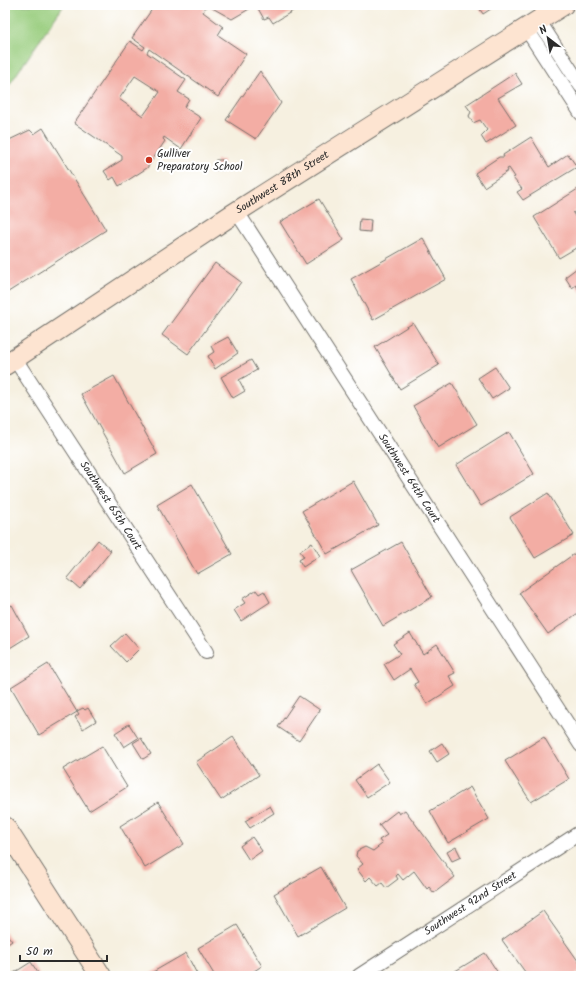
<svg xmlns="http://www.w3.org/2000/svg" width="586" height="981" font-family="Kalam,sans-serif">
	<rect width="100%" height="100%" fill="#fff"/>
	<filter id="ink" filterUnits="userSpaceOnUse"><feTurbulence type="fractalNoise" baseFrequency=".025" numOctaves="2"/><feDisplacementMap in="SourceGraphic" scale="8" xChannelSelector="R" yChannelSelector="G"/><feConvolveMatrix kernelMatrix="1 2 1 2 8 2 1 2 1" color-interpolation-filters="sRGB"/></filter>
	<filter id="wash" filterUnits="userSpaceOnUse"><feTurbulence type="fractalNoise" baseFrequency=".012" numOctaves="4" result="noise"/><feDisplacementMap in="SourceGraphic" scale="16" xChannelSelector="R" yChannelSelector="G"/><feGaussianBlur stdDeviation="0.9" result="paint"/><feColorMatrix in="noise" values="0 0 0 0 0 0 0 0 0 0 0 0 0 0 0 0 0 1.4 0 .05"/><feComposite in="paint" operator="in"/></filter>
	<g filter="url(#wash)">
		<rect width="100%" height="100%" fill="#f6f0e0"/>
		<path fill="#99cd7e" stroke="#627c54" d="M5 5H64L5 91Z"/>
		<g id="blocks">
			<g fill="#f3ada4" fill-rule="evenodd">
				<path d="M155 5H256L232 19 207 5 203 12 223 27 218 35 246 54 218 97 149 49 147 53 186 80 178 92 189 99 184 107 201 118 181 149 164 137 163 139 165 141 147 168 119 186 114 177 110 180 104 171 122 160V156L74 123 130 41 143 50 145 47 132 38ZM135 76 160 92 143 116 119 99Z"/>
				<path d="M256 5H300L301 6 273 23 269 17 264 19Z"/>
				<path d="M477 5H497L483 14Z"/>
				<path d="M260 71 281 103 256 139 226 120Z"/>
				<path d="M515 73 522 84 498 98 516 125 486 144 481 136 487 130 480 120 473 123 469 116 471 112 466 105Z"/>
				<path d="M43 128 106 230 5 294V142L30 130 34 134Z"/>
				<path d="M531 137 549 167 568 154 577 167 523 200 517 192 522 189 513 178 515 177 509 168 507 169 508 171 484 187 475 173 499 157H504L503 155Z"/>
				<rect x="216" y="160" width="7" height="10"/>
				<path d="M581 187V208L573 213 581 226V245L559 258 534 217Z"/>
				<path d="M319 199 344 240 306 264 280 222Z"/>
				<path d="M360 219 371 220 370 232 359 231Z"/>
				<path d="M423 238 446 279 373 320 351 279Z"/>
				<path d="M215 263 241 282 188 354 162 335Z"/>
				<path d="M581 265V293L576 285 572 288 565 277Z"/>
				<path d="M413 323 439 365 400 389 375 347Z"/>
				<path d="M228 337 238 353 215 369 208 356 214 352 211 346Z"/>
				<path d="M251 360 257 370 239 380 245 391 233 398 221 377Z"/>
				<path d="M495 367 509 388 492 399 478 378Z"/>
				<path d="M114 376 157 454 125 473 81 394Z"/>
				<path d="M452 383 477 424 438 448 413 406Z"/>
				<path d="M509 432 534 474 481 506 456 465Z"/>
				<path d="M353 481 378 525 327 554 302 511Z"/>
				<path d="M192 484 232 554 197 574 157 505Z"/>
				<path d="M548 493 574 535 535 558 510 517Z"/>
				<path d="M98 540 111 551 80 589 67 578Z"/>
				<path d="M401 542 432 597 383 626 351 570Z"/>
				<path d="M312 543 320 556 303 567 299 560 304 557 300 551Z"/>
				<path d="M581 549V611L548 634 519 593Z"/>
				<path d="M256 590 259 594 264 591 270 602 241 621 234 610 245 603 242 599Z"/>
				<path d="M12 605 29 636 5 651V609Z"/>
				<path d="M125 633 139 649 126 662 111 646Z"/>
				<path d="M410 633 423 654 437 644 455 673 449 676 455 686 427 704 414 684 418 682 410 669 394 680 384 664 400 654 393 644Z"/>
				<path d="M48 664 77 712 39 735 11 687Z"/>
				<path d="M299 696 320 710 299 741 278 727Z"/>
				<path d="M83 708 85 710 88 708 96 721 83 729 75 717 79 714 77 711Z"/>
				<path d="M129 724 138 738 124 747 115 733Z"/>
				<path d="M233 737 259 775 221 800 196 762Z"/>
				<path d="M544 737 569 779 531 802 505 761Z"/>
				<path d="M141 738 151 754 143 759 133 743Z"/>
				<path d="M442 743 449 754 437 762 430 751Z"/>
				<path d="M102 746 127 787 89 811 63 769Z"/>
				<path d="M377 764 390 782 367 797 355 780Z"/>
				<path d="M470 787 489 819 448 843 430 811Z"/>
				<path d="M158 802 184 844 145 868 120 826Z"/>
				<path d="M270 806 274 813 250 828 245 821Z"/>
				<path d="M405 810 455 877 434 893 429 887 427 889 414 871 403 880 398 874 396 876 398 879 386 888 382 883 378 886 370 877 366 881 357 869 363 864 356 856 357 851 365 847 373 851 382 844 379 840 387 835 379 825 397 811 399 814Z"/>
				<path d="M252 837 262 851 249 860 240 846Z"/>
				<path d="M456 847 461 857 452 861 447 852Z"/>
				<path d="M321 867 345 908 298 936 274 894Z"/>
				<path d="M543 911 581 965V970L573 976H528L502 940Z"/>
				<path d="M237 925 262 966 246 976H215L198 948Z"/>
				<path d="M5 932 12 941 5 946Z"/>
				<path d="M186 953 198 976H146Z"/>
				<path d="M485 953 500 976H447Z"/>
				<path d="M31 962 40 976H9Z"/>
			</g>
		</g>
	</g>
	<g filter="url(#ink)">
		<use href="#blocks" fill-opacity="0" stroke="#72706a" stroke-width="1"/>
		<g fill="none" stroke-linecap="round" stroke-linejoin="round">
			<defs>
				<g id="street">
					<path d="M538 20 581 86"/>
					<path d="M526 28 581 113"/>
					<path id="s1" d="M237 212 581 745"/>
					<path id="s2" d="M15 359 206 652"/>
					<path id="s3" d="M359 976 581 832"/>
				</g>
				<g id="secondary">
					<path id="s4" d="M5 365 230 216 563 5"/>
					<path d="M5 827 101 976"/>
				</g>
			</defs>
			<use href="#street" stroke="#72706a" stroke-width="16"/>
			<use href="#secondary" stroke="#72706a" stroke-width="22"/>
			<use href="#street" stroke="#fff" stroke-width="14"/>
			<use href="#secondary" stroke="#fde4d1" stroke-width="20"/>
		</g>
	</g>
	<circle fill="#c8321e" stroke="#fff" stroke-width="1.5" cx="149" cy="160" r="4"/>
	<g text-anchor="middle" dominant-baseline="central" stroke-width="4" stroke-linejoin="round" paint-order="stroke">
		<g font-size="11" fill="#2b2b2b" stroke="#fff" text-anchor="start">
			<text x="157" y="154">Gulliver<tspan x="157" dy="13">Preparatory School</tspan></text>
		</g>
		<g font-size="11" fill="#2b2b2b" stroke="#fff">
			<text stroke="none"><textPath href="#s4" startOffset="332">Southwest 88th Street</textPath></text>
			<text stroke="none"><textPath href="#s1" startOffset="317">Southwest 64th Court</textPath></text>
			<text stroke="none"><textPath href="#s2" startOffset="175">Southwest 65th Court</textPath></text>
			<text stroke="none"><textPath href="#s3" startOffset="133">Southwest 92nd Street</textPath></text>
		</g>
	</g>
	<rect width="586" height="981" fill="none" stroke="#fff" stroke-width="20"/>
	<g transform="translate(548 38) rotate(329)" stroke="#ffffff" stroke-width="3" paint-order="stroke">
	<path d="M0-3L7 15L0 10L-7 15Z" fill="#2b2b2b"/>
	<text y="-6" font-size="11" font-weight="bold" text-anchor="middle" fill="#2b2b2b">N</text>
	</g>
	<path d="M20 955v6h87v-6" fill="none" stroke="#2b2b2b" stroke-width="2"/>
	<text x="26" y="955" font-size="12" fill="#2b2b2b" stroke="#ffffff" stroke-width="3" paint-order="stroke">50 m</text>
</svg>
